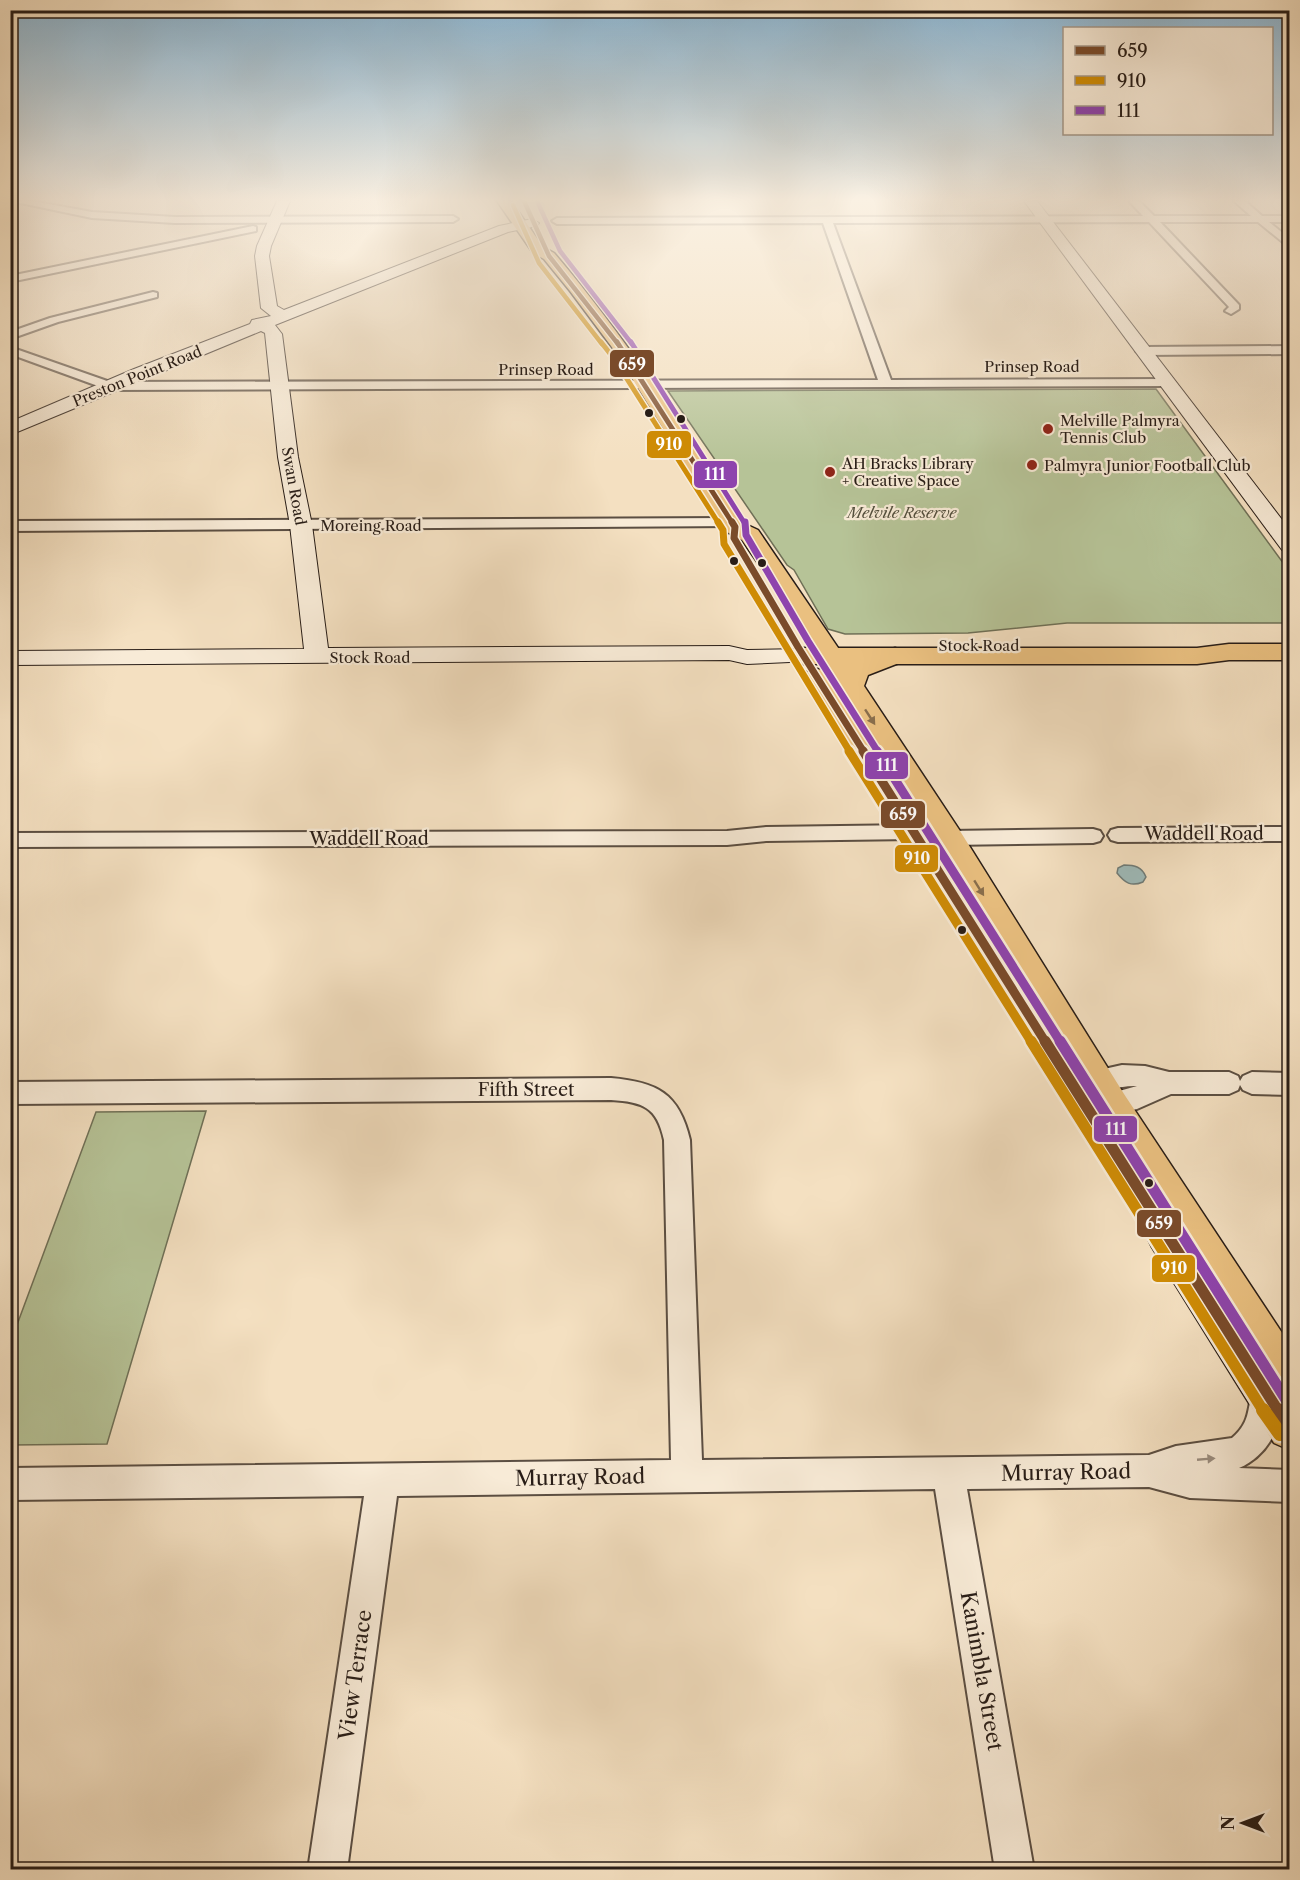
<svg xmlns="http://www.w3.org/2000/svg" width="1300" height="1880" font-family="'Libre Caslon Text',serif">
	<rect width="100%" height="100%" fill="#f4e0c1"/>
	<filter id="stains"><feTurbulence type="fractalNoise" baseFrequency=".00333" numOctaves="4"/><feColorMatrix values="0 0 0 0 .2 0 0 0 0 .09 0 0 0 0 .02 0 0 0 .5 -.17"/></filter>
	<radialGradient id="worn" r=".72"><stop offset=".6" stop-color="#630" stop-opacity="0"/><stop offset="1" stop-color="#630" stop-opacity=".3"/></radialGradient>
	<g fill="#b6c397" stroke="#6f7057" stroke-width="1.5">
		<path d="M1156 389 1289 571V623H1067L968 633 845 634 828 629 794 570 787 565 668 391Z"/>
		<path d="M206 1111 107 1444 11 1445V1341L96 1112Z"/>
	</g>
	<path fill="#9ebbba" stroke="#6f7c79" stroke-width="1.5" d="M1124 865C1135 865 1142 867 1146 877L1143 882C1131 887 1125 883 1117 873L1118 868Z"/>
	<g fill="none" stroke-linecap="round" stroke-linejoin="round">
		<defs>
			<g id="street">
				<path d="M11 201H32L92 212 175 217 453 216 458 219 453 222 175 223 92 218Z"/>
				<path d="M1129 201H1139L1154 216H1251L1234 201H1245L1262 216H1290V222H1269L1290 239V248L1258 222H1160L1239 305V309L1231 314 1225 311 1229 307 1149 222 833 223 891 380 1170 379 1172 382 1170 385 1166 386 109 390 10 354V347L110 382 878 380 823 223 557 224 552 221 557 218 1143 216Z"/>
				<path d="M253 226 256 227V231L10 282V276Z"/>
				<path d="M153 292 157 293V297L58 322 10 339V332L50 318Z"/>
				<path d="M1290 346V354L1142 355 1136 351 1142 347Z"/>
				<path d="M732 518 740 523 737 526 10 531V521Z"/>
				<path d="M914 825 949 831 1093 829 1100 831 1103 836 1100 841 1093 843 949 845 914 839 766 841 727 845 10 847V833L727 831 766 827Z"/>
				<path d="M1290 827V841L1118 842 1111 840 1108 835 1111 830 1118 828Z"/>
				<path d="M1122 1065 1145 1066 1169 1072H1229L1238 1076 1240 1081 1243 1076 1252 1072 1290 1073V1095L1252 1094 1243 1090 1240 1085 1238 1090 1229 1094H1171L1137 1109 1089 1121 1080 1118 1076 1110 1080 1102 1137 1086C1115 1085 1084 1099 1064 1092L1060 1085 1064 1078Z"/>
				<path d="M611 1078C657 1082 679 1093 690 1140L702 1460 1149 1455 1176 1446 1232 1438C1253 1420 1246 1406 1255 1384L1266 1380 1277 1384C1290 1416 1270 1455 1239 1468L1290 1470V1502L1190 1498 1149 1487 967 1489 1034 1870H995L935 1489 397 1496 347 1870H308L364 1496 10 1500V1468L671 1460 664 1140C657 1107 643 1102 611 1100L10 1104V1082Z"/>
			</g>
			<g id="secondary">
				<path d="M277 201H290L271 246 269 256 277 306 284 310 499 226 532 219 539 223 537 226 508 232 275 325 282 334 298 457 312 525 328 648 729 646 747 650 803 649 812 651 815 656 812 661 747 664 729 660 10 665V651L304 649 290 525 278 457 265 333 261 331 10 435V422L134 369 250 324 252 320 271 316 261 308 255 256 257 246Z"/>
				<path d="M1024 201H1037L1290 530V551L1282 550Z"/>
			</g>
			<path id="primary" d="M1229 644H1290V660H1229L1197 664H803L794 661 790 656 794 651 803 648H1197Z"/>
			<path id="highway" d="M497 201H511L543 247 554 253C626 337 684 429 743 523L758 530 849 664 895 648 904 651 908 656 904 661 868 675 864 686 960 831 1124 1094 1290 1345V1450L1274 1443 1152 1247 1146 1234 1152 1221 1160 1217 1066 1062 1053 1067 1040 1062 804 677 808 671 817 669 826 671 902 788 767 576 742 540 727 532 724 527 617 354 570 291 544 259 533 253Z"/>
		</defs>
		<use href="#street" stroke="#5b4e42" stroke-width="4"/>
		<use href="#secondary" stroke="#281d17" stroke-width="2"/>
		<use href="#primary" stroke="#281d17" stroke-width="3"/>
		<use href="#highway" stroke="#281d17" stroke-width="3"/>
		<use href="#street" fill="#f8ebd7" fill-rule="evenodd"/>
		<use href="#secondary" fill="#f8ebd7" fill-rule="evenodd"/>
		<use href="#primary" fill="#eac080" fill-rule="evenodd"/>
		<use href="#highway" fill="#eac080" fill-rule="evenodd"/>
		<defs>
			<path id="bus-1-far5" d="M524 201 549 256 618 344"/>
			<path id="bus-1-far4" d="M617 342 733 524"/>
			<path id="bus-1-far3" d="M732 522 735 527 734 538 798 647 864 752"/>
			<path id="bus-1-far2" d="M863 751 1046 1043"/>
			<path id="bus-1-far1" d="M1045 1041 1279 1412"/>
			<path id="bus-1" d="M1278 1410 1290 1426"/>
			<path id="bus-2-far5" d="M513 205 539 263 602 344"/>
			<path id="bus-2-far4" d="M601 342 615 360 719 524"/>
			<path id="bus-2-far3" d="M718 522 723 530 724 544 850 752"/>
			<path id="bus-2-far2" d="M849 751 1032 1043"/>
			<path id="bus-2-far1" d="M1031 1041 1264 1412"/>
			<path id="bus-2" d="M1263 1410 1280 1434"/>
			<path id="bus-3-far4" d="M537 201 560 251 632 344"/>
			<path id="bus-3-far3" d="M631 342 745 524"/>
			<path id="bus-3-far2" d="M745 522 746 535 808 641 878 752"/>
			<path id="bus-3-far1" d="M877 751 1061 1043"/>
			<path id="bus-3" d="M1060 1041 1290 1406"/>
		</defs>
		<use href="#bus-1-far5" stroke="#f8ebd7" stroke-width="7"/>
		<use href="#bus-1-far4" stroke="#f8ebd7" stroke-width="8"/>
		<use href="#bus-1-far3" stroke="#f8ebd7" stroke-width="10"/>
		<use href="#bus-1-far2" stroke="#f8ebd7" stroke-width="14"/>
		<use href="#bus-1-far1" stroke="#f8ebd7" stroke-width="16"/>
		<use href="#bus-1" stroke="#f8ebd7" stroke-width="19"/>
		<use href="#bus-2-far5" stroke="#f8ebd7" stroke-width="7"/>
		<use href="#bus-2-far4" stroke="#f8ebd7" stroke-width="8"/>
		<use href="#bus-2-far3" stroke="#f8ebd7" stroke-width="10"/>
		<use href="#bus-2-far2" stroke="#f8ebd7" stroke-width="14"/>
		<use href="#bus-2-far1" stroke="#f8ebd7" stroke-width="16"/>
		<use href="#bus-2" stroke="#f8ebd7" stroke-width="19"/>
		<use href="#bus-3-far4" stroke="#f8ebd7" stroke-width="7"/>
		<use href="#bus-3-far3" stroke="#f8ebd7" stroke-width="8"/>
		<use href="#bus-3-far2" stroke="#f8ebd7" stroke-width="10"/>
		<use href="#bus-3-far1" stroke="#f8ebd7" stroke-width="14"/>
		<use href="#bus-3" stroke="#f8ebd7" stroke-width="16"/>
		<use href="#bus-1-far5" stroke="#7a4b2a" stroke-width="4.5"/>
		<use href="#bus-1-far4" stroke="#7a4b2a" stroke-width="5"/>
		<use href="#bus-1-far3" stroke="#7a4b2a" stroke-width="7"/>
		<use href="#bus-1-far2" stroke="#7a4b2a" stroke-width="9"/>
		<use href="#bus-1-far1" stroke="#7a4b2a" stroke-width="11"/>
		<use href="#bus-1" stroke="#7a4b2a" stroke-width="14"/>
		<use href="#bus-2-far5" stroke="#ce8b05" stroke-width="4.5"/>
		<use href="#bus-2-far4" stroke="#ce8b05" stroke-width="5"/>
		<use href="#bus-2-far3" stroke="#ce8b05" stroke-width="7"/>
		<use href="#bus-2-far2" stroke="#ce8b05" stroke-width="9"/>
		<use href="#bus-2-far1" stroke="#ce8b05" stroke-width="11"/>
		<use href="#bus-2" stroke="#ce8b05" stroke-width="14"/>
		<use href="#bus-3-far4" stroke="#8e44ad" stroke-width="4.5"/>
		<use href="#bus-3-far3" stroke="#8e44ad" stroke-width="5"/>
		<use href="#bus-3-far2" stroke="#8e44ad" stroke-width="7"/>
		<use href="#bus-3-far1" stroke="#8e44ad" stroke-width="9"/>
		<use href="#bus-3" stroke="#8e44ad" stroke-width="11"/>
	</g>
	<defs><path id="oneway-solid" d="M-6-.8H1V-3.2L6.5 0L1 3.2V.8H-6Z" transform="scale(1.5)"/></defs>
	<g fill="#896e4c">
		<use href="#oneway-solid" transform="translate(870 717) rotate(57)"/>
		<use href="#oneway-solid" transform="translate(979 888) rotate(58)"/>
	</g>
	<use fill="#9a8e81" href="#oneway-solid" transform="translate(1206 1459) rotate(-5)"/>
	<linearGradient id="sky" x2="0" y2="1"><stop stop-color="#8ab7d6"/><stop offset="0.43" stop-color="#faf1e3"/><stop offset="1" stop-color="#faf1e3" stop-opacity="0"/></linearGradient>
	<rect width="1300" height="464" fill="url(#sky)"/>
	<g fill="#281d17" stroke="#f8ebd7" stroke-width="2">
		<circle cx="649" cy="413" r="5"/>
		<circle cx="681" cy="419" r="5"/>
		<circle cx="734" cy="561" r="5"/>
		<circle cx="762" cy="563" r="5"/>
		<circle cx="962" cy="930" r="5"/>
		<circle cx="1149" cy="1183" r="5"/>
	</g>
	<g fill="#8f2418" stroke="#f8ebd7" stroke-width="2">
		<circle cx="1048" cy="429" r="6"/>
		<circle cx="1032" cy="465" r="6"/>
		<circle cx="830" cy="472" r="6"/>
	</g>
	<g text-anchor="middle" dominant-baseline="central" stroke-width="4.5" stroke-linejoin="round" paint-order="stroke">
		<g font-size="15" fill="#281d17" stroke="#f8ebd7">
			<text x="1032" y="366">Prinsep Road</text>
			<text x="546" y="369">Prinsep Road</text>
			<text transform="translate(137 376) rotate(-22)">Preston Point Road</text>
			<text transform="translate(294 486) rotate(80)">Swan Road</text>
			<text x="371" y="525">Moreing Road</text>
			<text x="979" y="645">Stock Road</text>
			<text x="370" y="657">Stock Road</text>
		</g>
		<g font-size="15" fill="#281d17" stroke="#f8ebd7" text-anchor="start">
			<text x="1060" y="420">Melville Palmyra<tspan x="1060" dy="17">Tennis Club</tspan></text>
			<text x="842" y="463">AH Bracks Library<tspan x="842" dy="17">+ Creative Space</tspan></text>
			<text x="1044" y="465">Palmyra Junior Football Club</text>
		</g>
		<g font-size="15" font-style="italic" fill="#534f3d" stroke="#f8ebd7">
			<text x="902" y="512">Melvile Reserve</text>
		</g>
		<g font-size="18" fill="#281d17" stroke="#f8ebd7">
			<text x="1204" y="834">Waddell Road</text>
			<text x="369" y="839">Waddell Road</text>
			<text x="526" y="1090">Fifth Street</text>
		</g>
		<g font-size="21" fill="#281d17" stroke="#f8ebd7">
			<text transform="translate(1066 1472) rotate(-1)">Murray Road</text>
			<text transform="translate(580 1477) rotate(-1)">Murray Road</text>
			<text transform="translate(982 1671) rotate(80)">Kanimbla Street</text>
			<text transform="translate(355 1675) rotate(-82)">View Terrace</text>
		</g>
	</g>
	<g stroke="#f8ebd7" stroke-width="2">
		<rect x="609" y="349" width="46" height="29" rx="6" fill="#7a4b2a"/>
		<rect x="646" y="430" width="46" height="29" rx="6" fill="#ce8b05"/>
		<rect x="693" y="460" width="45" height="29" rx="6" fill="#8e44ad"/>
		<rect x="864" y="751" width="45" height="29" rx="6" fill="#8e44ad"/>
		<rect x="880" y="800" width="46" height="29" rx="6" fill="#7a4b2a"/>
		<rect x="894" y="844" width="45" height="29" rx="6" fill="#ce8b05"/>
		<rect x="1093" y="1115" width="45" height="28" rx="6" fill="#8e44ad"/>
		<rect x="1136" y="1209" width="46" height="29" rx="6" fill="#7a4b2a"/>
		<rect x="1151" y="1254" width="45" height="29" rx="6" fill="#ce8b05"/>
	</g>
	<g font-size="16" text-anchor="middle" font-weight="bold" fill="#fff">
		<text x="632" y="370">659</text>
		<text x="669" y="450">910</text>
		<text x="715" y="480">111</text>
		<text x="887" y="771">111</text>
		<text x="903" y="820">659</text>
		<text x="917" y="864">910</text>
		<text x="1116" y="1135">111</text>
		<text x="1159" y="1229">659</text>
		<text x="1174" y="1274">910</text>
	</g>
	<rect width="1300" height="1880" fill="none" stroke="#f4e0c1" stroke-width="36"/>
	<rect x="12" y="12" width="1276" height="1856" fill="none" stroke="#281d17" stroke-width="3"/>
	<rect x="18" y="18" width="1264" height="1844" fill="none" stroke="#281d17" stroke-width="1.5"/>
	<rect x="1063" y="27" width="210" height="108" fill="#f8ebd7" stroke="#a5998a" stroke-width="1.5"/>
	<rect x="1075" y="46" width="30" height="9" fill="#7a4b2a" stroke="#a5998a" stroke-width="1.5"/>
	<text x="1117" y="57" font-size="18" fill="#281d17">659</text>
	<rect x="1075" y="76" width="30" height="9" fill="#ce8b05" stroke="#a5998a" stroke-width="1.5"/>
	<text x="1117" y="87" font-size="18" fill="#281d17">910</text>
	<rect x="1075" y="106" width="30" height="9" fill="#8e44ad" stroke="#a5998a" stroke-width="1.5"/>
	<text x="1117" y="117" font-size="18" fill="#281d17">111</text>
	<g transform="translate(1243 1823) rotate(270)" stroke="#f8ebd7" stroke-width="4.5" paint-order="stroke">
	<path d="M0-4.5L10 22L0 15L-10 22Z" fill="#281d17"/>
	<text y="-9" font-size="16" font-weight="bold" text-anchor="middle" fill="#281d17">N</text>
	</g>
	<rect width="100%" height="100%" filter="url(#stains)"/>
	<rect width="100%" height="100%" fill="url(#worn)"/>
</svg>
